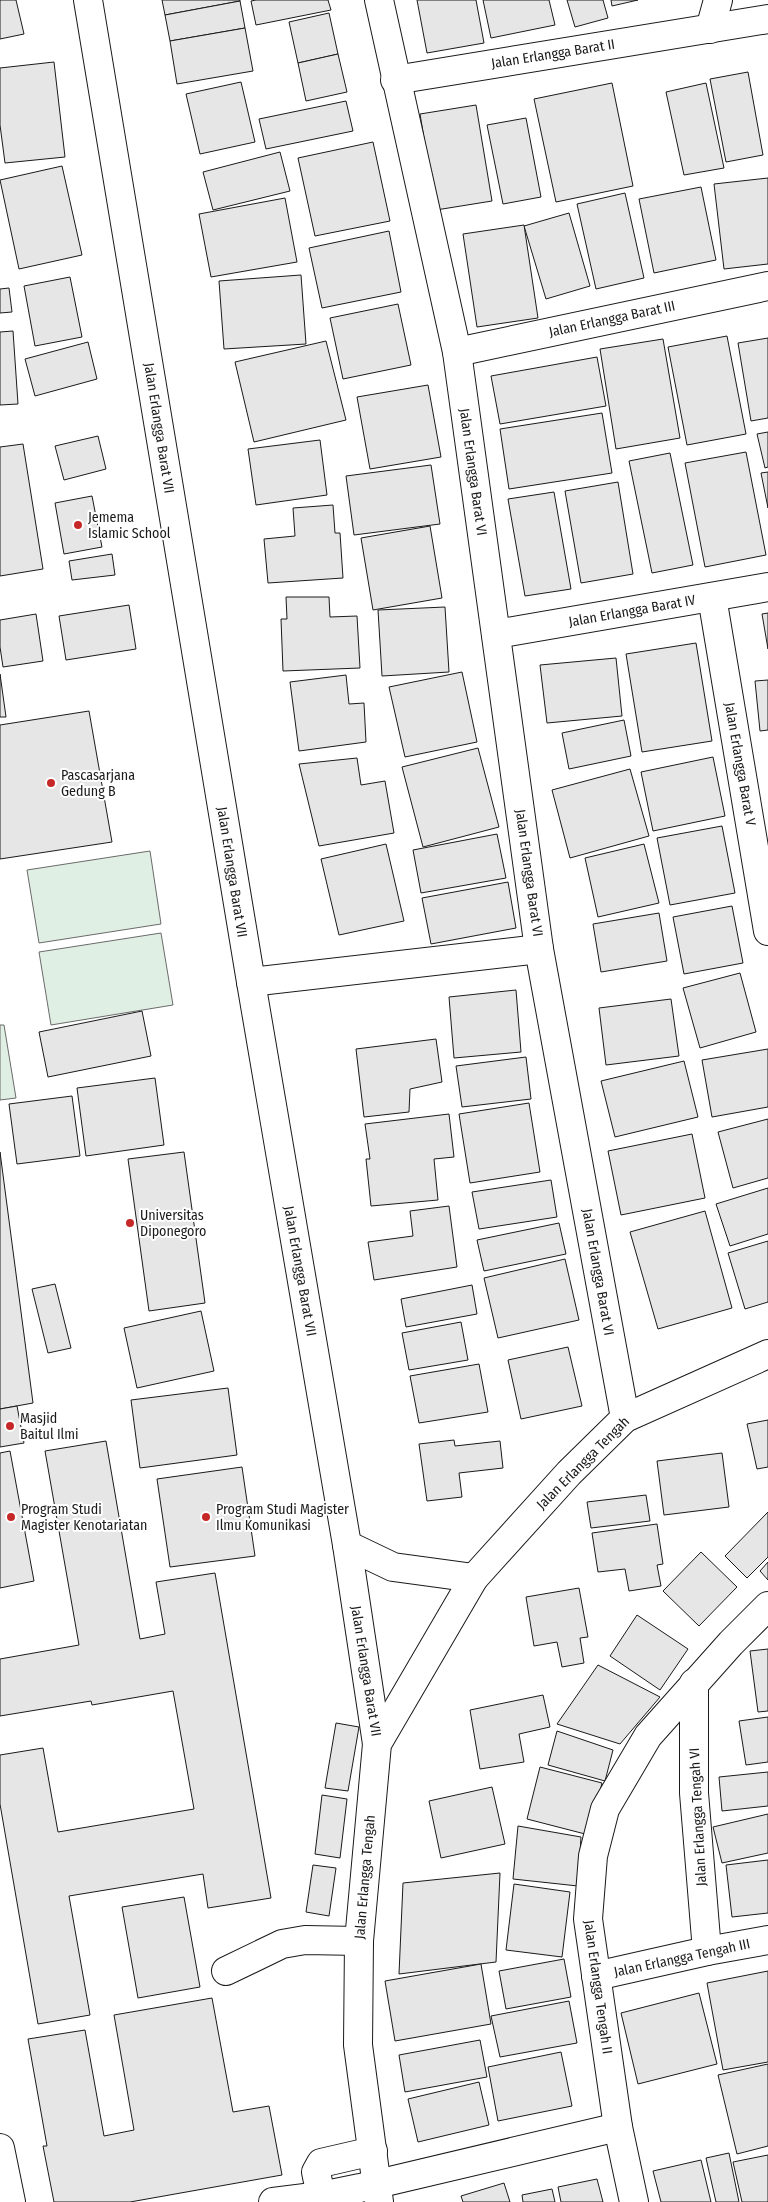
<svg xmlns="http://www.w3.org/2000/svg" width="768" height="2202" font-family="'Fira Sans Condensed',sans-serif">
	<rect width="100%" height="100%" fill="#fff"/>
	<g fill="#e0efe3" stroke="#6a6a6a">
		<path d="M150 851 161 924 39 943 27 870Z"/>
		<path d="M161 933 173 1005 51 1025 39 952Z"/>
		<path d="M0 1025H4L16 1098 0 1100Z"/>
	</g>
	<g fill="#e6e6e6" stroke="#1a1a1a">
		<path d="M0 0H16L24 34 0 39Z"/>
		<path d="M162 0H240V1L165 15Z"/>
		<path d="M256 0H328L331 10 256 25 251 1Z"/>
		<path d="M417 0H476L484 43 427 53Z"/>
		<path d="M483 0H549L555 25 491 38Z"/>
		<path d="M567 0H603L608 18 575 27Z"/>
		<path d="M611 0H638L612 6Z"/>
		<path d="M240 1 245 28 170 41 165 15Z"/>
		<path d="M329 13 338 54 298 63 289 22Z"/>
		<path d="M245 28 253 71 177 84 170 41Z"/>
		<path d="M338 54 347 92 306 101 298 63Z"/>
		<path d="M54 62 65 157 5 163 0 125V68Z"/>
		<path d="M748 72 763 155 726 162 710 79Z"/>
		<path d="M241 82 255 142 200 154 186 94Z"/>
		<path d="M612 83 633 186 556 202 534 99Z"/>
		<path d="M706 83 724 168 684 175 666 92Z"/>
		<path d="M346 101 353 131 266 149 259 119Z"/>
		<path d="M476 105 492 201 436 210 420 114Z"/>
		<path d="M526 118 541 197 503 204 487 125Z"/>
		<path d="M373 142 390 221 315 236 298 158Z"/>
		<path d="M280 152 290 191 213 210 203 172Z"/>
		<path d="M62 166 82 255 19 269 0 180Z"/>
		<path d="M768 178V264L724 269 714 184Z"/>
		<path d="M701 187 716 260 654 273 639 199Z"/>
		<path d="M625 193 644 278 596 289 577 204Z"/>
		<path d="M285 198 297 262 211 277 199 214Z"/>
		<path d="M569 213 590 286 546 299 524 226Z"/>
		<path d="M524 225 538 318 477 327 463 234Z"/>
		<path d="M389 231 401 292 322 308 309 248Z"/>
		<path d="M301 275 306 344 224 349 219 281Z"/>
		<path d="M70 277 82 337 35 346 24 286Z"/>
		<path d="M9 288 12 312 0 313V289Z"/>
		<path d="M398 304 411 365 343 379 330 318Z"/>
		<path d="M13 331 18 404 0 405V332Z"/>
		<path d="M727 336 746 434 687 445 668 347Z"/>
		<path d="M768 338V418L751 421 738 343Z"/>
		<path d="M663 339 680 438 616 449 600 349Z"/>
		<path d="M326 341 346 420 254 442 235 362Z"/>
		<path d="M88 342 97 379 35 396 25 359Z"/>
		<path d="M597 357 606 406 500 424 491 376Z"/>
		<path d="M428 385 441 457 370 469 357 397Z"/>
		<path d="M602 413 612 473 509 489 500 429Z"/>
		<path d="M768 432V467L765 468 757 434Z"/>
		<path d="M98 436 106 469 64 480 55 446Z"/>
		<path d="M320 440 327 495 256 505 248 449Z"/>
		<path d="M23 444 43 569 0 576V447Z"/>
		<path d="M746 452 766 555 705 567 685 463Z"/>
		<path d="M670 453 693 565 652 573 629 461Z"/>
		<path d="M431 465 440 524 354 535 346 476Z"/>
		<path d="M768 472V508L761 473Z"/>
		<path d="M618 482 633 574 581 583 565 491Z"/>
		<path d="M554 492 571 589 525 596 508 499Z"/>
		<path d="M92 496 102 547 64 554 55 503Z"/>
		<path d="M333 505 335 533H340L343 578 268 583 264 539 295 536 293 508Z"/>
		<path d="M430 526 442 598 373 610 361 538Z"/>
		<path d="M112 554 115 575 72 580 69 561Z"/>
		<path d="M286 597H329L330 617 357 616 360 668 283 671 281 619H287Z"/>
		<path d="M129 605 136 649 66 660 59 616Z"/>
		<path d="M445 607 449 672 382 676 378 610Z"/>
		<path d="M768 613V649L762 614Z"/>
		<path d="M36 614 43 661 3 667 0 647V620Z"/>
		<path d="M696 643 712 741 642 752 626 654Z"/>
		<path d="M616 658 622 716 547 723 540 665Z"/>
		<path d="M462 672 477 742 405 757 389 687Z"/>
		<path d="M0 674 6 717H0Z"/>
		<path d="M346 675 349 704 364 703 366 742 299 751 290 682Z"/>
		<path d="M768 680V730L760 731 755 681Z"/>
		<path d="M89 711 112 842 0 859V725Z"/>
		<path d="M624 720 631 756 569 769 562 733Z"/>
		<path d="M478 748 499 827 423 847 402 767Z"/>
		<path d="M713 757 725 816 653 831 641 772Z"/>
		<path d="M357 758 361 785 385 781 394 833 319 846 299 764Z"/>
		<path d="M630 769 649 836 570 858 552 790Z"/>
		<path d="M722 826 735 893 670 905 657 838Z"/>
		<path d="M497 834 506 878 421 893 413 850Z"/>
		<path d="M386 844 404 921 339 935 321 859Z"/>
		<path d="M644 844 659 903 598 917 585 858Z"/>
		<path d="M508 882 516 928 431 944 422 898Z"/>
		<path d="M732 906 743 963 684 974 673 917Z"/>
		<path d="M659 913 667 961 601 972 593 924Z"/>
		<path d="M740 973 756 1032 700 1048 683 988Z"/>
		<path d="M516 990 521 1052 454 1058 449 997Z"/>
		<path d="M671 999 679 1056 606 1065 599 1008Z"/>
		<path d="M142 1011 151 1056 48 1077 39 1032Z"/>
		<path d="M436 1039 442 1082 410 1089 409 1112 364 1117 356 1049Z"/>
		<path d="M768 1049V1107L712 1117 702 1060Z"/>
		<path d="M526 1057 531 1099 462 1107 456 1066Z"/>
		<path d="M684 1061 698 1117 615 1137 601 1081Z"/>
		<path d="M155 1078 164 1145 86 1156 77 1088Z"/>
		<path d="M72 1096 80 1156 17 1164 9 1104Z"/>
		<path d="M529 1103 540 1172 470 1183 459 1114Z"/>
		<path d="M449 1114 454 1157 434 1159 438 1200 371 1206 366 1159H370L365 1124Z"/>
		<path d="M768 1119V1178L733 1188 718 1132Z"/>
		<path d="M692 1134 705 1198 621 1215 608 1151Z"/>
		<path d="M0 1152 33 1403 0 1409Z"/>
		<path d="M184 1152 205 1303 149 1311 128 1159Z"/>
		<path d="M551 1180 557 1217 479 1229 472 1192Z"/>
		<path d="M768 1188V1234L730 1246 716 1204Z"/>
		<path d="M449 1206 457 1267 374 1280 368 1242 413 1236 410 1211Z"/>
		<path d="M705 1211 732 1308 658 1329 630 1232Z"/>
		<path d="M559 1223 566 1254 484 1271 477 1240Z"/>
		<path d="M768 1241V1302L745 1309 728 1253Z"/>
		<path d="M565 1259 579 1320 498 1338 484 1278Z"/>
		<path d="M55 1284 71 1348 48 1353 32 1289Z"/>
		<path d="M472 1285 477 1314 406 1327 401 1299Z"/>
		<path d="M201 1311 214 1371 137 1388 124 1328Z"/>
		<path d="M461 1322 468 1360 409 1370 402 1333Z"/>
		<path d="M568 1347 582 1406 521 1419 508 1360Z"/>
		<path d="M479 1364 488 1412 419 1423 410 1376Z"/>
		<path d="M228 1388 237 1455 140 1468 131 1400Z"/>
		<path d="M17 1406 24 1443 0 1447V1409Z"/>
		<path d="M768 1420V1467L757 1469 747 1424Z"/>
		<path d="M454 1440 455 1446 500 1441 503 1468 459 1473 462 1497 427 1501 419 1444Z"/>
		<path d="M106 1441 140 1639 165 1634 156 1582 215 1573 271 1898 208 1908 203 1874 69 1896 90 2015 38 2024 0 1804V1755L43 1748 58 1832 194 1809 173 1691 92 1705 91 1701 0 1716V1659L79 1645 45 1451Z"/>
		<path d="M10 1451 34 1581 0 1588V1453Z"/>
		<path d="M722 1453 729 1507 664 1515 657 1461Z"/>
		<path d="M242 1467 255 1556 170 1567 157 1479Z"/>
		<path d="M646 1495 650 1521 591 1528 587 1502Z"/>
		<path d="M768 1512V1557L747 1578 725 1556Z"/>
		<path d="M657 1524 663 1564 657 1565 661 1586 629 1591 625 1569 598 1572 592 1533Z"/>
		<path d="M701 1552 737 1587 699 1626 663 1591Z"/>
		<path d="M768 1562V1580L760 1571Z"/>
		<path d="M579 1588 588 1637 580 1638 584 1663 562 1667 557 1642 534 1646 526 1597Z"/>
		<path d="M637 1615 688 1649 660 1690 610 1656Z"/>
		<path d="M768 1649V1711L758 1712 750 1651Z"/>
		<path d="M598 1665 660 1697 620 1744 557 1724Z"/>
		<path d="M543 1695 550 1727 519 1734 524 1762 480 1769 470 1710Z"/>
		<path d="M768 1717V1762L746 1765 739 1721Z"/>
		<path d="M336 1723 359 1727 348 1791 325 1788Z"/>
		<path d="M557 1731 613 1750 605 1781 548 1765Z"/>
		<path d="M540 1767 602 1783 589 1835 527 1819Z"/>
		<path d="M768 1772V1806L722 1811 719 1777Z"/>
		<path d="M492 1787 505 1844 441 1858 429 1801Z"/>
		<path d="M322 1795 347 1799 340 1858 315 1854Z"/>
		<path d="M768 1814V1853L722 1863 713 1827Z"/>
		<path d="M518 1826 581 1837 578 1886 513 1879Z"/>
		<path d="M768 1860V1913L732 1917 726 1865Z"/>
		<path d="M313 1865 336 1868 329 1916 306 1912Z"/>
		<path d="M500 1873 496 1962 399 1974 403 1883Z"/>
		<path d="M514 1884 570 1892 562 1957 506 1950Z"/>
		<path d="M184 1897 200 1987 138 1998 122 1907Z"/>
		<path d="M564 1959 571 1997 506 2009 499 1971Z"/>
		<path d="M481 1964 491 2024 395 2041 385 1981Z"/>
		<path d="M768 1971V2062L723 2070 707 1983Z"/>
		<path d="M699 1993 717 2064 638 2084 621 2013Z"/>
		<path d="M212 1998 233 2112 269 2106 282 2175 130 2202H54L43 2146H47L28 2039 85 2030 104 2136 134 2130 114 2015Z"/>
		<path d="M569 2001 577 2043 500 2057 491 2016Z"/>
		<path d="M480 2040 487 2077 405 2092 399 2055Z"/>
		<path d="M561 2052 572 2106 498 2121 488 2067Z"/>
		<path d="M768 2064V2146L737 2154 718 2075Z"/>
		<path d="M479 2082 489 2125 418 2142 408 2099Z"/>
		<path d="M729 2153 739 2202H716L706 2158Z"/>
		<path d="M768 2155V2202H742L733 2162Z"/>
		<path d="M701 2160 711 2202H661L653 2171Z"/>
		<path d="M597 2179 603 2202H561L558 2187Z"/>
		<path d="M504 2183 510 2202H463L461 2196Z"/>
		<path d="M552 2189 555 2202H523L522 2195Z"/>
	</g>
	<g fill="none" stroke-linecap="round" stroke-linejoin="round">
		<defs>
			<g id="minor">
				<path d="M88 0 251 982 347 1545 377 1744"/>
				<path d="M379 0 457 352 539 949 625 1418"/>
				<path d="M710 29 718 0"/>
				<path d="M395 80 768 19"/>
				<path d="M457 352 768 286"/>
				<path d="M712 597 768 931"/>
				<path d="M496 634 768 587"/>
				<path d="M251 982 539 949"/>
				<path d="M347 1545 393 1567 474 1578"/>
				<path d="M694 1683V1793L707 1951"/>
				<path d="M226 1971 282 1944 305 1940 359 1941"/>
				<path d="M596 1976 707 1951 768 1940"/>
				<path d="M0 2148 11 2202"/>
				<path d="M321 2196 316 2172 321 2163 373 2151"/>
				<path d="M273 2202 321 2196 360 2188 618 2127"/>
				<path d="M379 2202 358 2045 359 1941 377 1744 474 1578 569 1473 625 1418 768 1354"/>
				<path d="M634 2202 618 2127 588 1919 593 1856 605 1809 648 1736 731 1643 768 1606"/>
			</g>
		</defs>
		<use href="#minor" stroke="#1a1a1a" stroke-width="30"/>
		<use href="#minor" stroke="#fff" stroke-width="28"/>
	</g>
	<g fill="#c62828" stroke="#fff" stroke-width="2">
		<circle cx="78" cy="525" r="5"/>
		<circle cx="51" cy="783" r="5"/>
		<circle cx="130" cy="1223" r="5"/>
		<circle cx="10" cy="1426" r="5"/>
		<circle cx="11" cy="1517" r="5"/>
		<circle cx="206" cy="1517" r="5"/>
	</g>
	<g text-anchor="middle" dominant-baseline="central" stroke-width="4" stroke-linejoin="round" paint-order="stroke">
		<g font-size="14" fill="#1a1a1a" stroke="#fff">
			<text transform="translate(553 54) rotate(-9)">Jalan Erlangga Barat II</text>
			<text transform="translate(612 319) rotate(-12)">Jalan Erlangga Barat III</text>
			<text transform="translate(159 428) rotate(81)">Jalan Erlangga Barat VII</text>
			<text transform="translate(473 472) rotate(82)">Jalan Erlangga Barat VI</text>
			<text transform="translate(632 611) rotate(-10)">Jalan Erlangga Barat IV</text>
			<text transform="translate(740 764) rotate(80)">Jalan Erlangga Barat V</text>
			<text transform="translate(232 872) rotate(81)">Jalan Erlangga Barat VII</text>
			<text transform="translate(529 873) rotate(82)">Jalan Erlangga Barat VI</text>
			<text transform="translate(300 1271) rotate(80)">Jalan Erlangga Barat VII</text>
			<text transform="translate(598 1272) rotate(80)">Jalan Erlangga Barat VI</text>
			<text transform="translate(583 1463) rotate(-45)">Jalan Erlangga Tengah</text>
			<text transform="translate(366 1671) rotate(81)">Jalan Erlangga Barat VII</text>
			<text transform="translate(698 1817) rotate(-93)">Jalan Erlangga Tengah VI</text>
			<text transform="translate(365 1877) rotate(-85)">Jalan Erlangga Tengah</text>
			<text transform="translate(682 1958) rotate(-12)">Jalan Erlangga Tengah III</text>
			<text transform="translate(598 1987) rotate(82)">Jalan Erlangga Tengah II</text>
		</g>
		<g font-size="14" fill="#1a1a1a" stroke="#fff" text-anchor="start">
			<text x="88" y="517">Jemema<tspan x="88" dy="16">Islamic School</tspan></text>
			<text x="61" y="775">Pascasarjana<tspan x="61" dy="16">Gedung B</tspan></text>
			<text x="140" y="1215">Universitas<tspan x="140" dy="16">Diponegoro</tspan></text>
			<text x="20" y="1418">Masjid<tspan x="20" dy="16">Baitul Ilmi</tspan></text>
			<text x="21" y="1509">Program Studi<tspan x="21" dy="16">Magister Kenotariatan</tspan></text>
			<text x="216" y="1509">Program Studi Magister<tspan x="216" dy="16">Ilmu Komunikasi</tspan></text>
		</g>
	</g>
</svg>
